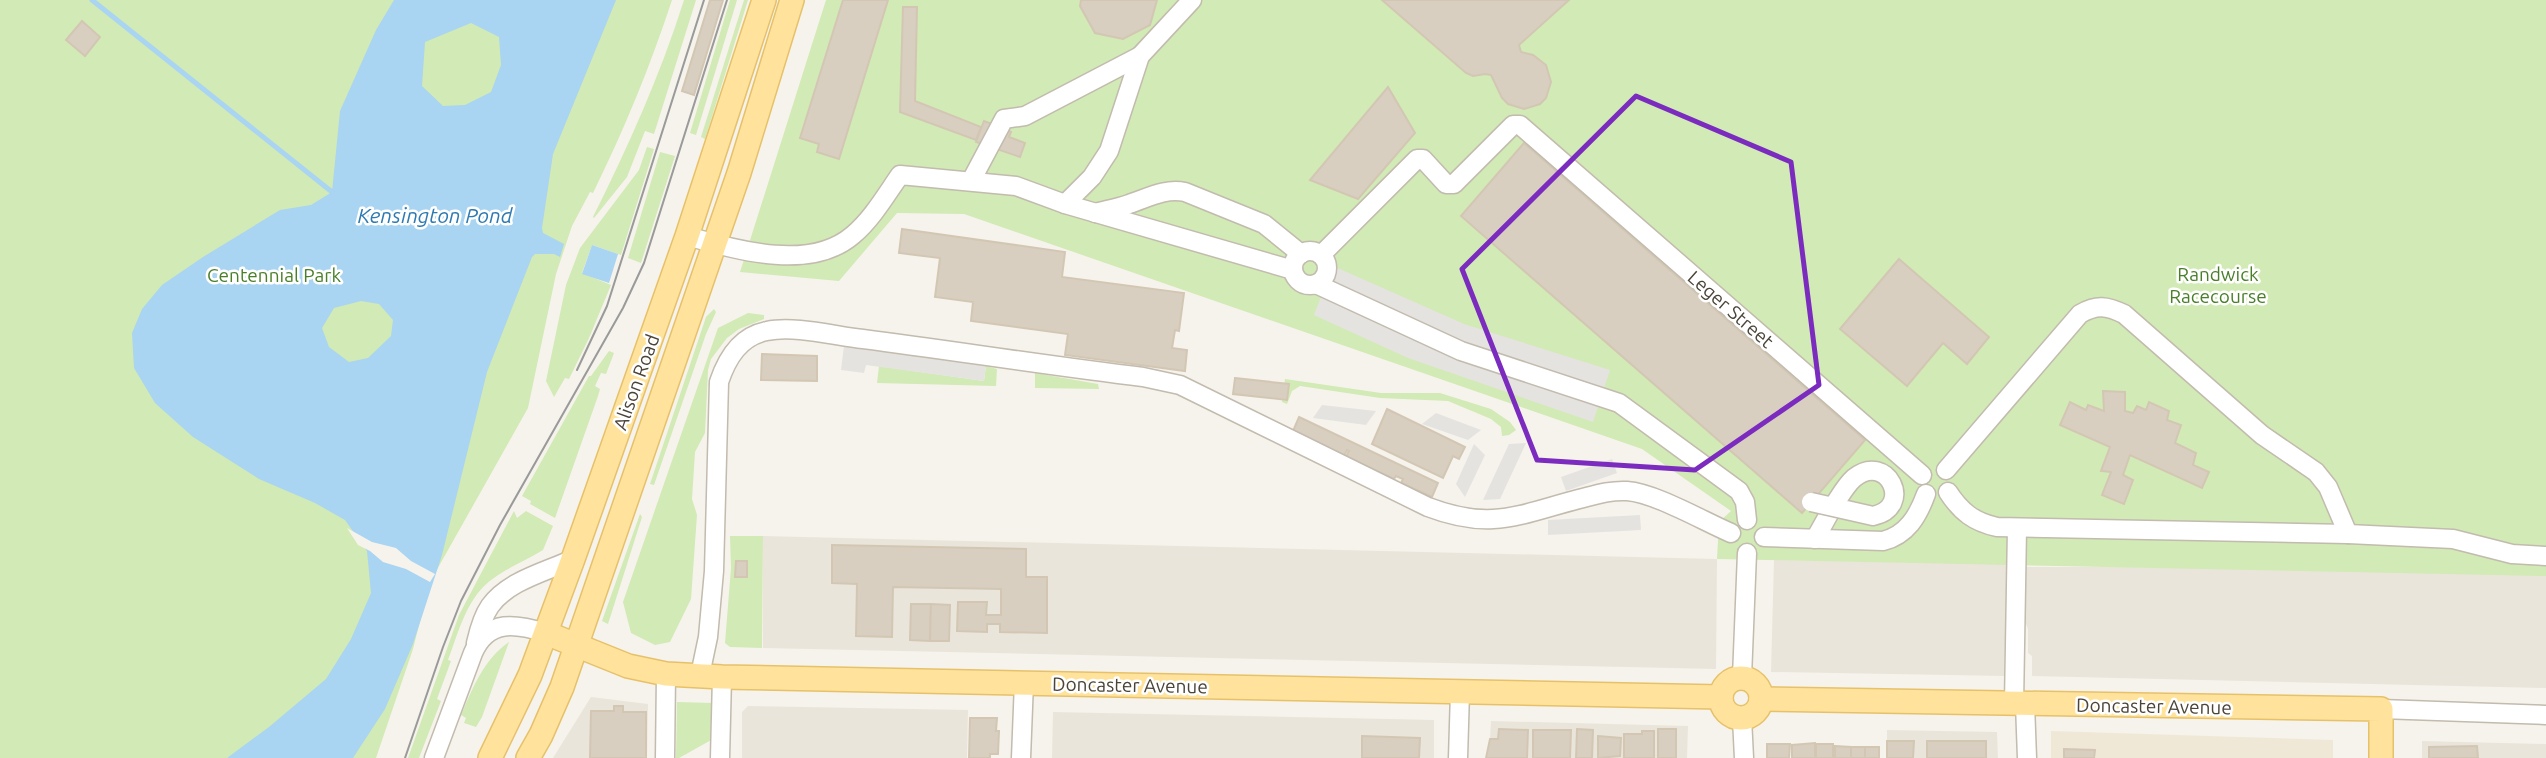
<svg xmlns="http://www.w3.org/2000/svg" width="2546" height="758" font-family="Ubuntu,sans-serif">
	<rect width="100%" height="100%" fill="#f6f3ec"/>
	<g fill="#eae5da">
		<path d="M763 536 1717 559 1716 669 763 648Z"/>
		<path d="M1774 560 2007 564 2004 676 1771 672Z"/>
		<path d="M2026 567H2134L2546 574V688L2032 676V656L2028 653V629L2024 619Z"/>
		<path d="M591 697 648 704 647 758H553Z"/>
		<path d="M748 706 968 710 967 758H742V712Z"/>
		<path d="M1053 712 1434 720V758H1052Z"/>
		<path d="M1491 721 1688 726 1687 758H1489Z"/>
		<path d="M1887 730 1997 732 1998 758H1887Z"/>
		<path d="M2422 741 2546 744V758H2422Z"/>
	</g>
	<path fill="#efe8d6" d="M2051 731 2333 740V758H2051Z"/>
	<g fill="#d2eab5">
		<path d="M0 0H672C650 67 624 130 593 193L590 192 572 226 556 274 528 408 430 582 413 649 376 758H0Z"/>
		<path d="M684 0H696L654 134 645 131 627 177 594 218 593 217C628 147 660 76 684 0Z"/>
		<path d="M730 0H737L696 135 690 133Z"/>
		<path d="M744 0H748L705 139 701 137Z"/>
		<path d="M826 0H2546V576L1717 559 1719 522 1731 511 1642 449 964 214 897 213 839 281 740 272Z"/>
		<path d="M647 147 654 149 621 255 592 245 582 273 611 285 589 338 569 379 565 378 554 397 546 381 566 285 580 248 639 170Z"/>
		<path d="M660 152 675 156 641 263 628 258Z"/>
		<path d="M714 309 716 312 706 334 654 485 650 484 706 317Z"/>
		<path d="M748 313 764 315V319L739 329 727 338 711 359 708 370 705 433 695 452 692 499 697 515 691 599 670 642 655 645 631 633 623 602 718 328Z"/>
		<path d="M609 351 614 353 606 374 601 373 595 386 600 389 598 396 555 518 530 504 531 501 522 496 589 376H591Z"/>
		<path d="M879 366 984 381 986 366 997 369 996 386 877 383Z"/>
		<path d="M1035 373 1098 384 1099 389 1035 388Z"/>
		<path d="M1285 379 1381 393H1440L1491 409 1510 422 1516 430 1509 435 1502 436 1501 427 1491 419 1448 401 1380 398 1300 386 1292 391 1287 404 1282 402Z"/>
		<path d="M514 511 517 518 526 511 553 526 543 550C527 560 509 567 494 578 467 596 459 631 448 660L451 661 437 699 441 701 419 758H408L459 615Z"/>
		<path d="M640 514 642 517 608 624 602 621Z"/>
		<path d="M730 536H763L762 648 730 647 725 643 731 568Z"/>
		<path d="M509 642 482 717 476 727 464 723 466 718 461 715C473 688 483 660 509 642Z"/>
		<path d="M677 702 713 703V739L679 758H676Z"/>
	</g>
	<g fill="#e5e3e0">
		<path d="M1333 266 1464 324 1610 370 1593 422 1408 358 1314 315Z"/>
		<path d="M844 346 986 366 984 381 866 365 864 373 841 370Z"/>
		<path d="M1322 405 1376 411 1366 425 1313 418Z"/>
		<path d="M1436 413 1481 430 1468 440 1422 424Z"/>
		<path d="M1526 443 1500 499 1483 500 1509 444Z"/>
		<path d="M1474 444 1485 455 1465 497 1456 484Z"/>
		<path d="M1612 459 1617 473 1566 491 1561 477Z"/>
		<path d="M1640 515 1641 530 1548 535V520Z"/>
	</g>
	<g fill="#a9d4f2" fill-rule="evenodd">
		<path d="M394 0H616L553 154 542 228 543 233 564 244 560 257 554 254H535L532 257 487 372 442 555 413 644 385 709 353 758H227L269 727 326 679 351 639 371 593 367 551 345 520 315 503 259 479 193 437 155 403 134 368 132 333 142 309 162 285 203 257 280 210 311 205 332 192 340 111 376 30ZM471 23 499 37 501 65 491 92 465 105 443 106 422 86 425 42ZM361 301 379 304 393 320 391 336 368 358 349 362 329 347 322 328 334 308Z"/>
		<path d="M592 245 618 254 609 283 582 274Z"/>
	</g>
	<path fill="#f6f3ec" d="M347 528 372 542 396 548 411 561 435 574 430 582 406 569 383 562 370 551 358 545Z"/>
	<g fill="none" stroke-linecap="round" stroke-linejoin="round">
		<path stroke="#a9d4f2" stroke-width="5" d="M92 0 332 192"/>
	</g>
	<g fill="#d8cfc1" stroke="#d3c7b4" stroke-width="2">
		<path d="M710 0H723L694 95 682 91Z"/>
		<path d="M843 0H888L839 159 817 152 819 144 800 138Z"/>
		<path d="M1081 0H1157L1150 25 1123 39 1095 33 1080 6Z"/>
		<path d="M1382 0H1569L1519 45 1521 52 1533 55 1546 65 1551 82 1546 98 1540 104 1524 109 1508 104 1502 98 1491 75 1485 74 1473 76 1466 73Z"/>
		<path d="M903 7H917L915 101 981 127 976 140 900 112Z"/>
		<path d="M82 21 100 37 85 56 66 40Z"/>
		<path d="M1388 87 1415 133 1358 199 1310 180Z"/>
		<path d="M994 118 1006 123 1004 128 1011 132 1009 137 1025 143 1020 157 976 142 984 121 992 124Z"/>
		<path d="M1524 143 1865 440 1802 513 1461 216Z"/>
		<path d="M902 229 1065 252 1062 277 1184 293 1179 331 1175 330 1172 348 1187 350 1185 371 1065 355 1068 334 971 321 973 302 935 297 940 258 899 253Z"/>
		<path d="M1899 259 1989 337 1967 364 1943 343 1907 386 1840 329Z"/>
		<path d="M762 354 817 356V381L761 380Z"/>
		<path d="M1235 378 1289 384 1287 400 1233 394Z"/>
		<path d="M2103 391 2125 392V411L2133 413 2137 406 2146 410 2149 402 2169 411 2167 420 2181 425 2175 443 2196 453 2193 465 2209 472 2202 488 2130 455 2123 475 2133 480 2124 504 2102 495 2111 472 2101 471 2110 447 2060 425 2070 402 2086 410 2088 405 2104 411Z"/>
		<path d="M1387 409 1465 447 1459 459 1453 456 1443 478 1372 444Z"/>
		<path d="M1299 417 1438 483 1432 497 1401 483 1403 479 1396 476 1394 479 1346 457 1349 451 1347 450 1344 456 1293 431Z"/>
		<path d="M832 545 1026 549V577H1047V633L1000 632V624H987V632L957 631 958 602H987L986 615H1001V589L893 587 892 637 856 636 857 584 832 583Z"/>
		<path d="M736 561H747V577H735Z"/>
		<path d="M911 604H931L930 641 910 640Z"/>
		<path d="M931 604 950 605 949 641H930Z"/>
		<path d="M614 706H623V712H646V758H590L591 711H614Z"/>
		<path d="M970 718H997L996 731H999L998 754H990V758H969Z"/>
		<path d="M1499 729 1528 730 1527 758H1486L1490 739H1498Z"/>
		<path d="M1577 729 1593 730 1592 758H1576Z"/>
		<rect x="1658" y="729" width="18" height="29"/>
		<path d="M1533 730H1571L1570 758H1533Z"/>
		<path d="M1642 731H1654V758H1624V734H1642Z"/>
		<path d="M1362 736 1420 738 1419 758H1362Z"/>
		<path d="M1598 736 1621 738 1620 756 1598 758Z"/>
		<path d="M1887 741H1914L1913 758H1887Z"/>
		<rect x="1927" y="741" width="59" height="17"/>
		<path d="M1815 743V758H1792V745Z"/>
		<path d="M1767 744H1790L1789 758H1767Z"/>
		<rect x="1816" y="744" width="17" height="14"/>
		<path d="M1835 746 1851 747V758H1835Z"/>
		<path d="M2477 746 2478 758H2429V747Z"/>
		<rect x="1851" y="747" width="14" height="11"/>
		<rect x="1865" y="747" width="14" height="11"/>
		<path d="M2064 749 2095 750 2094 758H2064Z"/>
	</g>
	<g fill="none" stroke-linecap="round" stroke-linejoin="round">
		<defs>
			<g id="minor">
				<path d="M971 181 1004 119 1025 116 1140 56"/>
				<path d="M1065 204 1092 177 1109 151 1140 56 1192 0"/>
				<path d="M1095 213C1106 210 1118 208 1129 204 1148 198 1164 188 1185 192L1264 224 1301 254"/>
				<path d="M687 236C737 250 810 272 853 235 872 219 886 195 900 175L1016 186 1065 204 1293 270"/>
				<circle cx="1310" cy="268" r="17"/>
				<path d="M1321 255 1417 159H1423L1446 184H1454L1513 125H1520L1922 475"/>
				<path d="M1316 284 1461 351 1619 403 1739 491 1745 502 1747 520"/>
				<path d="M1946 470 2080 314C2097 304 2107 306 2124 314L2262 435 2316 472 2328 487 2348 534"/>
				<path d="M1948 492C1961 512 1974 522 1997 527L2348 534 2453 539 2512 554 2546 556"/>
				<path d="M1764 537 1883 541C1907 535 1918 516 1926 494"/>
				<path d="M1815 539 1834 505"/>
				<path d="M476 643C479 630 483 616 490 606 509 580 546 572 573 559"/>
				<path d="M700 675 708 637 714 571 719 382C727 358 740 336 767 331 794 325 835 336 863 339 956 351 1050 366 1143 377L1180 385 1428 507C1491 531 1518 515 1579 499 1595 495 1610 490 1627 491 1655 493 1703 521 1731 533"/>
				<path d="M1742 677 1747 553"/>
				<path d="M2014 704 2017 528"/>
				<path d="M2025 704 2027 758"/>
				<path d="M2381 709 2546 715"/>
				<path d="M1742 718 1744 758"/>
				<path d="M434 758 473 653C488 618 517 624 546 633"/>
				<path d="M665 758 666 674"/>
				<path d="M720 758 722 677"/>
				<path d="M1021 758 1024 682"/>
				<path d="M1458 758 1460 692"/>
			</g>
			<g id="major">
				<path d="M546 633 628 666 666 674 722 677 1721 697"/>
				<circle cx="1741" cy="698" r="20"/>
				<path d="M1761 699 2381 709V758"/>
				<path d="M490 758 530 675 573 559 687 236 764 0"/>
				<path d="M528 758 541 735 562 687 739 173 792 0"/>
			</g>
		</defs>
		<use href="#minor" stroke="#c2bbae" stroke-width="21"/>
		<use href="#major" stroke="#e6c16a" stroke-width="26"/>
		<use href="#minor" stroke="#fff" stroke-width="18"/>
		<use href="#major" stroke="#ffe39c" stroke-width="23"/>
		<g stroke="#9a9a9a" stroke-width="2">
			<path d="M577 370 607 306 704 0"/>
			<path d="M405 758 443 647 461 601 500 525 623 308 644 263 727 0"/>
		</g>
		<defs>
			<path id="minor-bridge" d="M1811 502 1873 516C1915 507 1887 451 1854 478 1846 485 1840 496 1834 505"/>
		</defs>
		<use href="#minor-bridge" stroke="#c2bbae" stroke-width="21" stroke-linecap="butt"/>
		<use href="#minor-bridge" stroke="#fff" stroke-width="18"/>
	</g>
	<path fill="none" stroke="#7b2cbf" stroke-width="5" stroke-linejoin="round" d="M1636 96 1791 162 1819 385 1695 470 1537 460 1462 269Z"/>
	<g text-anchor="middle" dominant-baseline="central" stroke-width="5" stroke-linejoin="round" paint-order="stroke">
		<g font-size="19" fill="#4a7f2a" stroke="#fff">
			<text x="2218" y="274">Randwick<tspan x="2218" dy="22">Racecourse</tspan></text>
			<text x="274" y="275">Centennial Park</text>
		</g>
		<g font-size="19" fill="#4b4439" stroke="#fff">
			<text transform="translate(1731 309) rotate(41)">Leger Street</text>
			<text transform="translate(636 382) rotate(-70)">Alison Road</text>
			<text transform="translate(1130 685) rotate(1)">Doncaster Avenue</text>
			<text transform="translate(2154 706) rotate(1)">Doncaster Avenue</text>
		</g>
		<g font-size="21" font-style="italic" fill="#2e7ab2" stroke="#fff">
			<text x="435" y="215">Kensington Pond</text>
		</g>
	</g>
</svg>
